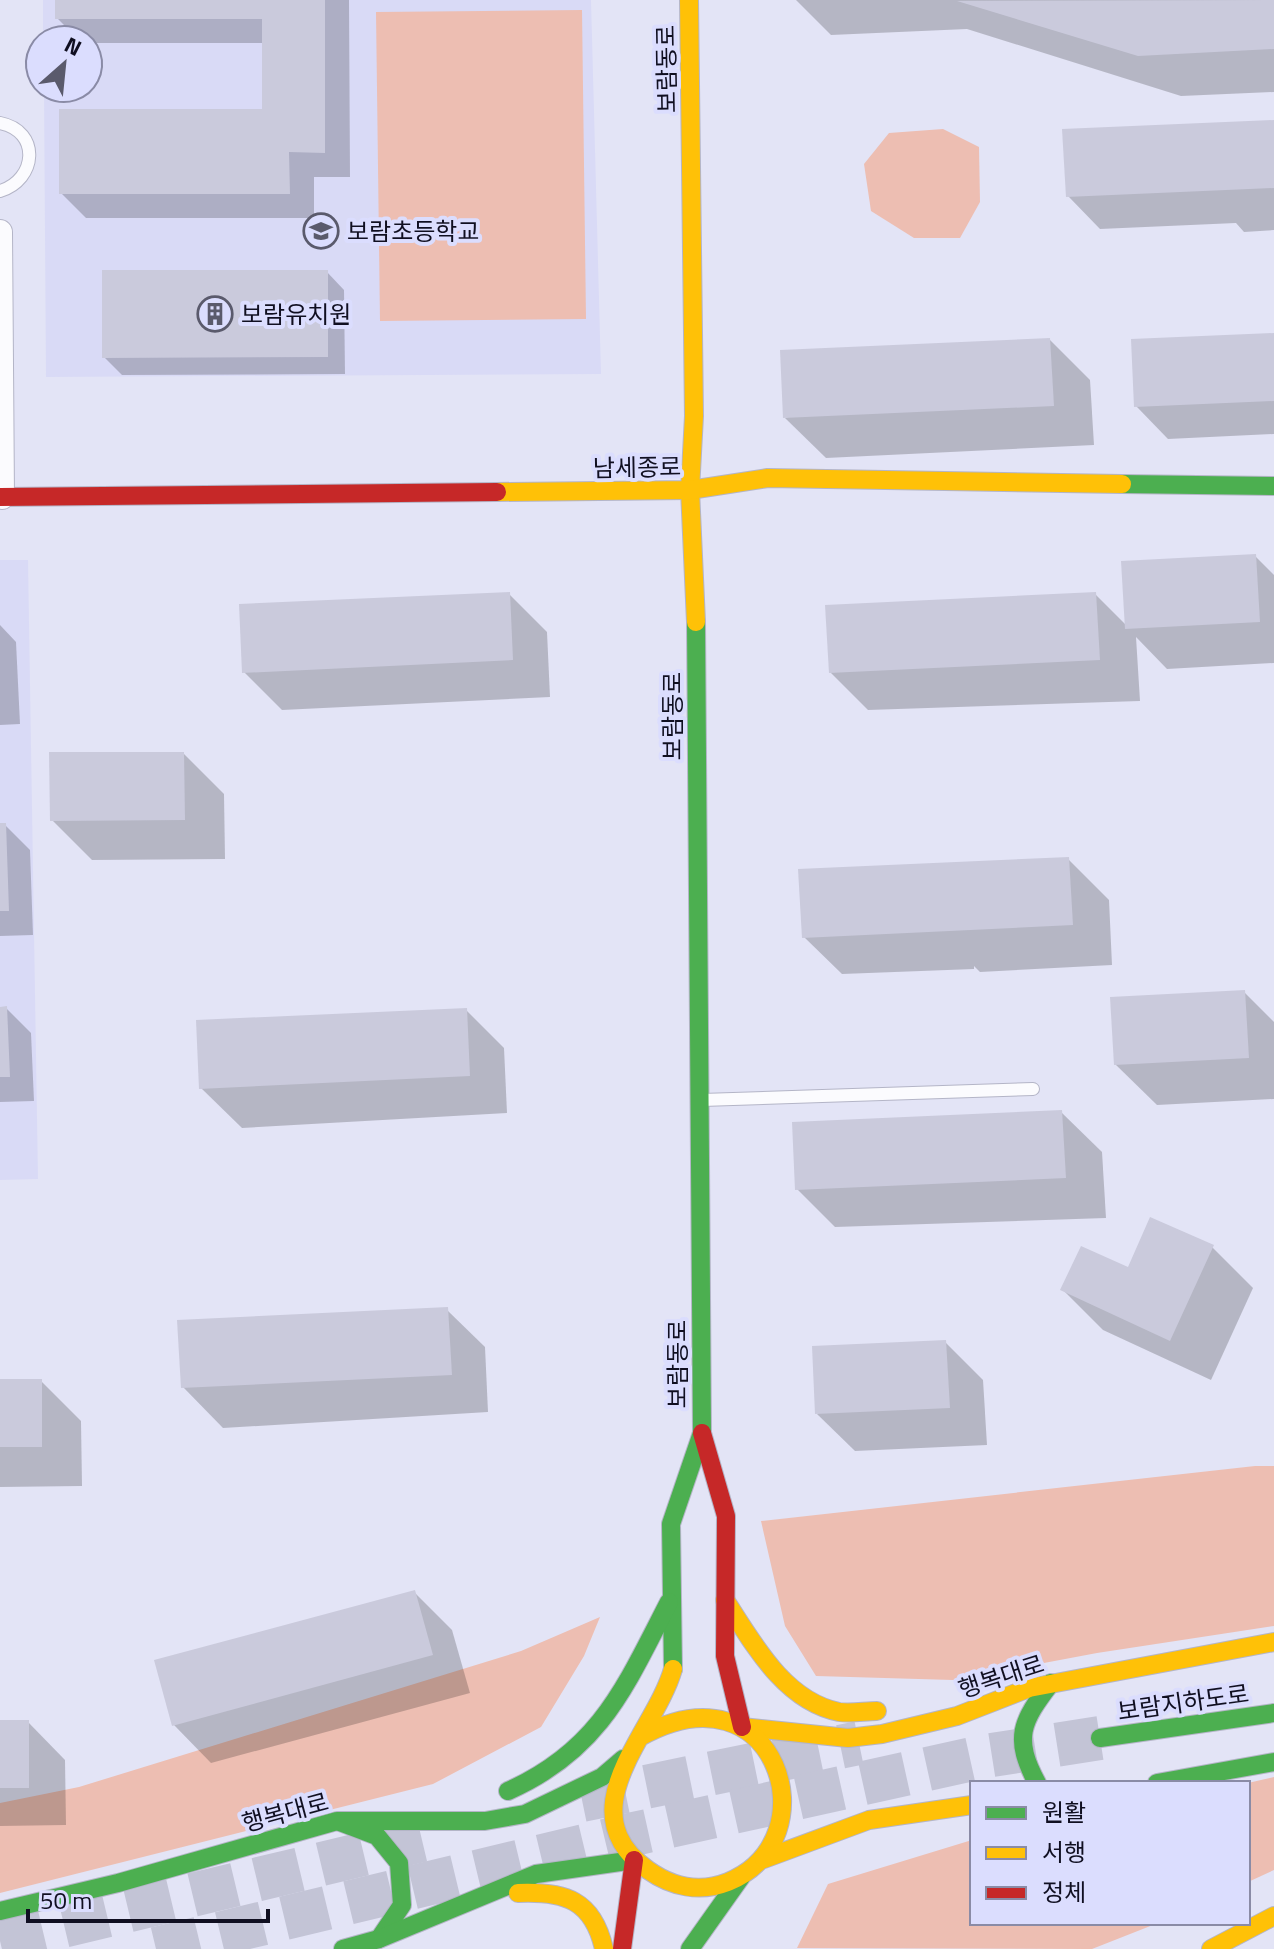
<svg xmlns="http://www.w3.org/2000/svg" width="1274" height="1949" font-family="'Titillium Web','Noto Sans KR',sans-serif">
	<rect width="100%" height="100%" fill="#e3e4f6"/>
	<g fill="#d9daf6">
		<path d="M43 0H591L601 374 46 377 44 88H88V40H43Z"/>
		<path d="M0 560H28L38 1179 0 1180Z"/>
	</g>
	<g fill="#edbeb2">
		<path d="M582 10 586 319 380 321 376 12Z"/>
		<path d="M943 129 979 147 980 202 960 238H914L871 211 864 164 889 133Z"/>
		<path d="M1255 1466H1274V1626L1097 1653 953 1680 816 1676 785 1626 761 1521Z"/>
		<path d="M600 1617 584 1656 541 1727 433 1784 0 1893V1803L79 1787 521 1651Z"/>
		<path d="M1274 1777V1870L1248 1882V1783Z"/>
		<path d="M972 1840V1923H1158L1092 1949 797 1948 828 1884Z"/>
	</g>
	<g fill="#0003">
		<path d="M57 0H349L350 177H314V218H86L61 193 264 111V43H88V40H79L57 18Z"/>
		<path d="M796 0H1274V92L1181 96 967 29 831 35Z"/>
		<path d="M1274 122V230L1244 232 1236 223 1100 229 1068 196Z"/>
		<path d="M327 272 344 290 345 374 122 375 104 357Z"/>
		<path d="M1274 335V434L1168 439 1136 406Z"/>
		<path d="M1050 340 1090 380 1094 445 826 458 785 418Z"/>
		<path d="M1255 556 1274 575V663L1167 669 1136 637 1140 701 868 710 830 672 1095 594 1127 626Z"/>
		<path d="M509 594 547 632 550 697 282 710 244 672Z"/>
		<path d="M0 625 16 642 20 724 0 725Z"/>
		<path d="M184 754 224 794 225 859 92 860 52 820Z"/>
		<path d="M0 825H5L30 850 33 935 0 936Z"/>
		<path d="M1068 859 1109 900 1112 965 980 972 974 966V969L842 974 804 937Z"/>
		<path d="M1244 992 1274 1022V1099L1157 1105 1115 1064Z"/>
		<path d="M6 1008 31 1033 34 1101 0 1102V1009Z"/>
		<path d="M466 1010 504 1048 507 1113 242 1128 201 1088Z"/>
		<path d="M1061 1112 1102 1152 1106 1218 835 1227 797 1189Z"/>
		<path d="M1212 1247 1253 1288 1211 1380 1103 1330 1063 1290Z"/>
		<path d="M447 1310 485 1347 488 1412 223 1428 183 1387Z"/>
		<path d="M945 1342 983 1380 987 1445 855 1451 817 1414Z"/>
		<path d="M0 1381H41L81 1421 82 1486 0 1487Z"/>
		<path d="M414 1592 452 1630 470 1693 211 1763 174 1725Z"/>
		<path d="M0 1722H28L65 1760 66 1825 0 1826Z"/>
	</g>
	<g fill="#cacadc">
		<path d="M55 0H325V153L289 152 290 194H59V109H262V19H55Z"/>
		<path d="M1274 0V49L1138 56 957 1Z"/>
		<path d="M1274 120V188L1066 197 1062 129Z"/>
		<path d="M102 270H328V357L102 358Z"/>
		<path d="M1274 333V401L1134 407 1131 339Z"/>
		<path d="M1050 338 1054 406 783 418 780 350Z"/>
		<path d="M1256 554 1260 622 1125 629 1121 561Z"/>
		<path d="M510 592 513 660 242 673 239 604Z"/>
		<path d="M1096 592 1100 660 829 673 825 605Z"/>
		<path d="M49 752H184L185 820 50 821Z"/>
		<path d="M0 823H6L9 911H0Z"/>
		<path d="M1069 857 1073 925 802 938 798 869Z"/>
		<path d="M1245 990 1249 1058 1114 1065 1110 997Z"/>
		<path d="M7 1006 10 1077H0V1007Z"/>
		<path d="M467 1008 470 1076 199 1089 196 1020Z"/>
		<path d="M1062 1110 1066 1178 795 1190 792 1122Z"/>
		<path d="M1150 1217 1214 1245 1170 1341 1060 1290 1081 1246 1128 1267Z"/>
		<path d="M448 1307 452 1375 181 1388 177 1320Z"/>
		<path d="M946 1340 950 1408 815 1414 812 1346Z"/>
		<rect x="0" y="1379" width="42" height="68"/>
		<path d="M415 1590 433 1655 172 1726 154 1660Z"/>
		<rect x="0" y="1720" width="29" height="68"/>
	</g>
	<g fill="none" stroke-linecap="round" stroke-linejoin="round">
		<g stroke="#c3c4d6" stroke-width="44" stroke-dasharray="44 22" stroke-linecap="butt">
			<path d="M582 1800 859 1743"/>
			<path d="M0 1941 422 1840"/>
			<path d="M156 1949 634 1834 986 1756 1100 1738"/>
		</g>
		<defs>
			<g id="lane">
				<path d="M0 123C41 131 37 180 0 191"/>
				<path d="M702 1100 1033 1089"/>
			</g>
			<path id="street" d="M0 232 2 497"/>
			<g id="fast">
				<path d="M1122 484 1274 486"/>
				<path d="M696 622 702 1433"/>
				<path d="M673 1669 671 1524 702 1433"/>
				<path d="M1100 1738 1274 1713"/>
				<path d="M1037 1783C1013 1738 1021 1722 1051 1683"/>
				<path d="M1157 1783 1274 1762"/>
				<path d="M508 1791C600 1750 625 1687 669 1602"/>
				<path d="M340 1822 377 1836 399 1863 402 1905 379 1939"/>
				<path d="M0 1911 118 1883 337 1821H485L525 1814 602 1777 623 1759"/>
				<path d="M343 1949 379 1939 536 1874 634 1860"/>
				<path d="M690 1949 741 1877"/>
			</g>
			<g id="slow">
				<path d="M689 0 694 416 690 490 696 622"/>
				<path d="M497 492 690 490 768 478 1122 484"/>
				<path d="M725 1600C753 1643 784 1701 839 1712 851 1714 865 1711 877 1711"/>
				<path d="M742 1727 848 1738 882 1734 957 1716 1029 1688 1274 1642"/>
				<path d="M640 1737C777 1660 832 1840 728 1882 700 1893 672 1887 648 1870 565 1810 655 1733 673 1669"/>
				<path d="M764 1859 869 1820 972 1805"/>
				<path d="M518 1893C565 1891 593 1900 604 1949"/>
				<path d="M1211 1949 1274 1916"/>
			</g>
			<g id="jam">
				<path d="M0 497 497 492"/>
				<path d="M702 1433 726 1516 725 1656 742 1727"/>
				<path d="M622 1949 634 1860"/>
			</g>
		</defs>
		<use href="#lane" stroke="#b4b5c7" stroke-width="14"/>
		<use href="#street" stroke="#b4b5c7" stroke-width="26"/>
		<use href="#fast" stroke="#b4b5c7" stroke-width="20"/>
		<use href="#slow" stroke="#b4b5c7" stroke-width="20"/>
		<use href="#jam" stroke="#b4b5c7" stroke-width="20"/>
		<use href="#lane" stroke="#fbfbfe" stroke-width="12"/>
		<use href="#street" stroke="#fbfbfe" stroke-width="24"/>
		<use href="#fast" stroke="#4caf50" stroke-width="18"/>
		<use href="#slow" stroke="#ffc107" stroke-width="18"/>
		<use href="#jam" stroke="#c62828" stroke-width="18"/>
	</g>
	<defs>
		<symbol id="school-ring" viewBox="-11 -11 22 22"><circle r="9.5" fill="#dbddfe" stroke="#5a5a6c" stroke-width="1.5"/><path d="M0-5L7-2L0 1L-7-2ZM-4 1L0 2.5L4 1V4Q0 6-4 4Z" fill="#5a5a6c"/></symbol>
		<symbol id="building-ring" viewBox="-11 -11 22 22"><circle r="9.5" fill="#dbddfe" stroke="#5a5a6c" stroke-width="1.5"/><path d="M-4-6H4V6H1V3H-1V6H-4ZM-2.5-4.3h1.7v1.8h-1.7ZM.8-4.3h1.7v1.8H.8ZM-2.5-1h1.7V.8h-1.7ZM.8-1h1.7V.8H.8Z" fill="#5a5a6c"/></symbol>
	</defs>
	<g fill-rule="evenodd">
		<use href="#school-ring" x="301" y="211" width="40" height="40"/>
		<use href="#building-ring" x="195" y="294" width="40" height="40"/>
	</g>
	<g text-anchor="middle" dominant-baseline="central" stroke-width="8" stroke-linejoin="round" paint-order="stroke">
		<g font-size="24" fill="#100f21" stroke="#dbddfe">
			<text transform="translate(666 69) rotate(-91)">보람동로</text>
			<text transform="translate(637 467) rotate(-1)">남세종로</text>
			<text transform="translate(672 716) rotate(-90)">보람동로</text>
			<text transform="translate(677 1364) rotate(-90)">보람동로</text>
			<text transform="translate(1001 1676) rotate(-18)">행복대로</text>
			<text transform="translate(1183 1702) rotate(-8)">보람지하도로</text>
			<text transform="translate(285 1812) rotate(-15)">행복대로</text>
		</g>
		<g font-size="24" fill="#100f21" stroke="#dbddfe" text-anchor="start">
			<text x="347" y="231">보람초등학교</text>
			<text x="241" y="314">보람유치원</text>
		</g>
	</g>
	<rect x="970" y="1781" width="280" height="144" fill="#dbddfe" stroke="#8a8ba6" stroke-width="2"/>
	<rect x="986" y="1807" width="40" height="12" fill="#4caf50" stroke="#8a8ba6" stroke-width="2"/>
	<text x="1042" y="1821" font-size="24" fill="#100f21">원활</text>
	<rect x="986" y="1847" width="40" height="12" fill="#ffc107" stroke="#8a8ba6" stroke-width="2"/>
	<text x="1042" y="1861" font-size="24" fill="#100f21">서행</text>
	<rect x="986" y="1887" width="40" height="12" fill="#c62828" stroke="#8a8ba6" stroke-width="2"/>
	<text x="1042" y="1901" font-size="24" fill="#100f21">정체</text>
	<g transform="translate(64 64) rotate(27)"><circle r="38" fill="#dbddfe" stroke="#8a8ba6" stroke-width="2"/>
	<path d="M0-6L14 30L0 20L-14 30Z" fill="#5a5a6c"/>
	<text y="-12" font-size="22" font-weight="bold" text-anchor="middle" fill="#100f21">N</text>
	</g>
	<path d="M28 1909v12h240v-12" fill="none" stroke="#100f21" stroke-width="4"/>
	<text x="40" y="1909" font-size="24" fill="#100f21" stroke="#dbddfe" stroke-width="6" paint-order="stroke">50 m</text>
</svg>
